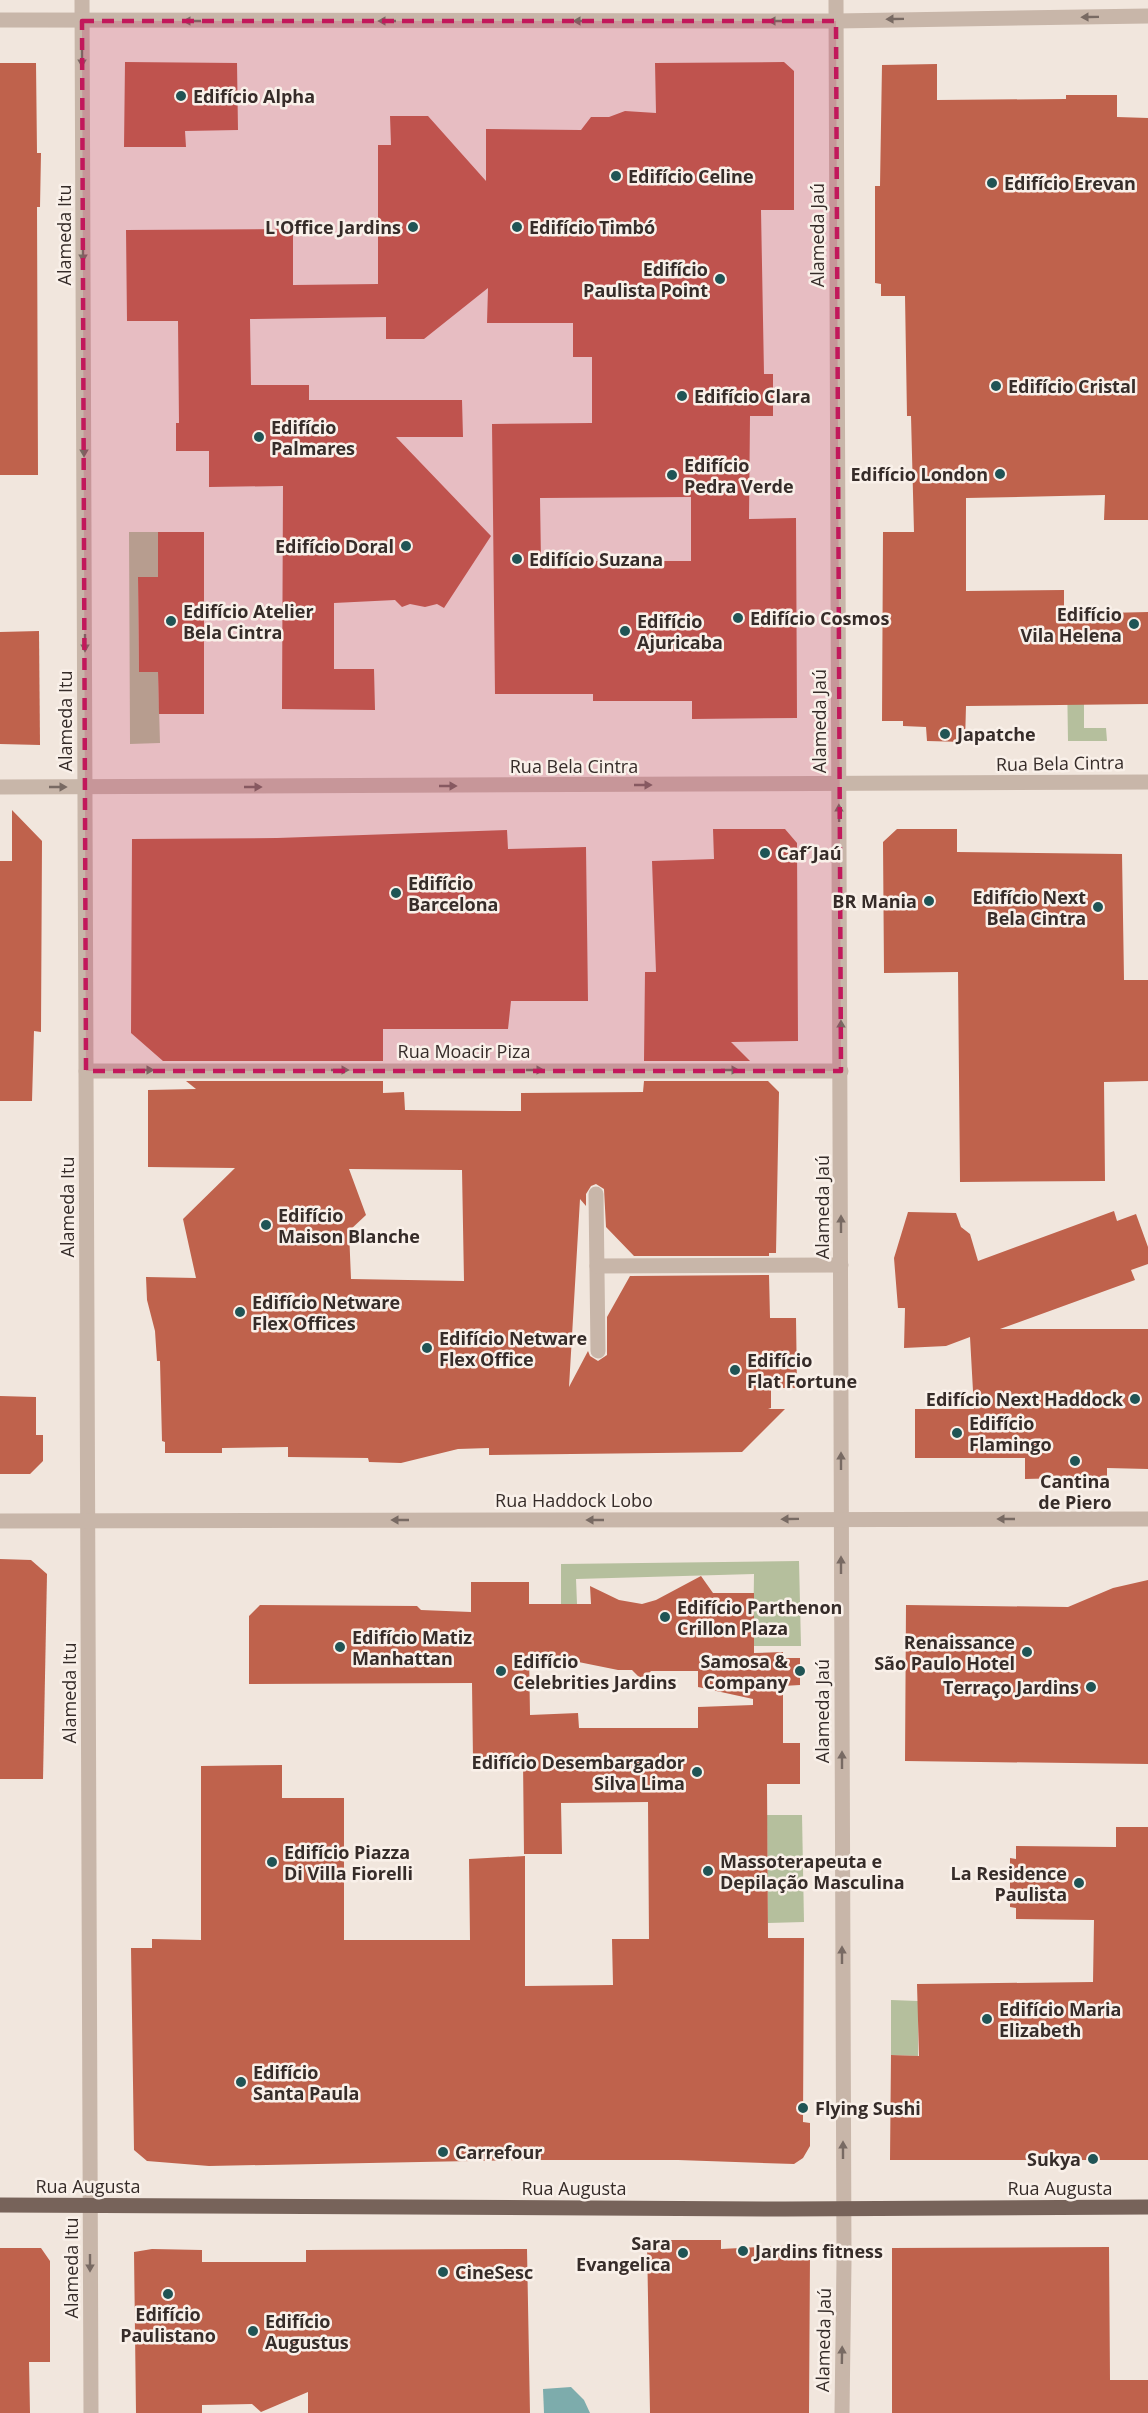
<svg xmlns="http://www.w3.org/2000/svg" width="1148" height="2413" font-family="'Open Sans',sans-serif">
	<rect width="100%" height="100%" fill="#f1e6dd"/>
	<g fill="#b5bf9d">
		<path d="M129 532H158V577L138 578 139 672H158L160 743 130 744Z"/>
		<path d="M1067 676H1084V728H1106L1107 741H1068Z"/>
		<path d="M799 1561 801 1646H753L754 1574 576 1579 577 1604H561V1564Z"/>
		<path d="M767 1815H802L804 1922 768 1923Z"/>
		<path d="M891 2000 918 2001V2056L891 2055Z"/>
	</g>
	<path fill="#7dacac" d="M571 2387 584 2400 590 2413H544L543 2389Z"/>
	<g fill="#bf624c" fill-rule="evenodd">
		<path d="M125 62 237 63 238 130 185 131 186 147H124Z"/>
		<path d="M784 62 794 71V210H761L764 374H773V416H750L749 519 796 518 797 718 692 719V701H593V694H495L492 424 592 423V357H573V323H487L488 288 424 339H386V317L250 319 251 385H309V400H462L463 437H396L491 536 444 608 437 604 425 607 410 604 402 607 395 600 334 603V669H374L375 710 282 709 283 486 209 487V451H176V423H179L178 321H127L126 230 293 229V285L378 284V145H391L390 116H428L486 181V129L581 130 591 117H609L625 111 656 113 655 63ZM691 497V561H541L540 498Z"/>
		<path d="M0 63H36L37 153H41L40 207H37L38 475H0Z"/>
		<path d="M937 64V100L1066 99V95H1117V117L1148 118V520H1104L1105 495 966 498V591L1064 590V614L1148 612V704L966 706 965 742 927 741 926 727 903 726V721H882L883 532H914L911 416H907L905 296H881V284L875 283V186H880L882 65Z"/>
		<path d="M158 532H204V714H159L158 672H139L138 577H158Z"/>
		<path d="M39 631 40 745 0 744V632Z"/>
		<path d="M12 810 42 841 41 1032 34 1031 32 1101H0V861H12Z"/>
		<path d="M713 829H785L797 843 798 1041 731 1042 750 1061H644L645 972H656L652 861 714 859Z"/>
		<path d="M897 829H957V852L1122 854 1124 980H1148V1081L1104 1082 1105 1181 960 1182 958 972 884 973 883 842Z"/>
		<path d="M507 830 508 849 586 847 588 1001H511L508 1029H383V1061H163L131 1033 132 839 277 838Z"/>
		<path d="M186 1081H383V1093L404 1092 405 1110 521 1111V1093L643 1092 644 1081H768L779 1092 776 1253H769V1256H634L606 1227 604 1189 596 1184 591 1186 586 1194V1206L580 1199 569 1387 588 1351 590 1356 598 1361 607 1355V1317L630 1276 769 1275 770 1318H796L797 1388H771V1408L768 1409H785L742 1452 489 1455V1448L458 1449 401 1463 369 1462 368 1458 288 1457V1447L222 1448V1453H165V1442L162 1441 160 1361H157L155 1331 147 1300 146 1277 196 1278 183 1219 235 1168 148 1167V1090L196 1089ZM349 1169 462 1170 464 1281 351 1279 349 1231 366 1215Z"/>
		<path d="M1114 1211 1117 1221 1136 1214 1148 1247V1264L1131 1270 1135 1280 1000 1329H1148V1469L1107 1468V1477L1025 1479V1458H915V1409H974L970 1337 946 1346 904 1348 905 1308H898L894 1258 908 1212 956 1213 961 1227 970 1234 978 1261Z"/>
		<path d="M0 1396 36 1397V1435H43V1461L30 1474H0Z"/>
		<path d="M0 1559 31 1560 47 1574 43 1779H0Z"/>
		<path d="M701 1576 713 1593H754V1653L783 1652V1658H800V1685L783 1686V1743H800V1784H767L768 1938H804L803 2122 810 2123V2146L803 2158 794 2164 678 2160H526L209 2166 147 2161 134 2150 131 1948H152V1939L201 1940V1766L282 1765V1798H344V1940H470L469 1859 525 1856V1986L613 1985 612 1939H649L648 1802 561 1803 562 1854H524L523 1760H473L472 1683 249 1684V1616L260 1605 417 1606 421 1610 471 1612V1582H529V1604H591L590 1586 619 1600 642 1604 656 1600ZM529 1652 618 1670H632L642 1680 651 1671H698V1687L753 1699V1705L698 1707V1728H579L578 1713 530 1715Z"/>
		<path d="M1148 1580V1764L905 1761 906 1605 1068 1607 1113 1588Z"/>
		<path d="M1116 1827H1148V2160H890L891 2055 919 2056 917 1984 1093 1982 1094 1920 1016 1919V1908L1010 1907V1858L1016 1859V1846L1116 1847Z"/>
		<path d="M647 2240H721V2249L799 2245 810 2256 809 2413H650Z"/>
		<path d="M1109 2247 1110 2380H1148V2413H892V2248Z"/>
		<path d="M0 2248H41L50 2261V2362H29L30 2413H0Z"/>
		<path d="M152 2249 202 2250V2262H306V2250L527 2249 530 2413H308V2392L261 2412 252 2404 202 2405V2413H136L134 2252Z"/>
	</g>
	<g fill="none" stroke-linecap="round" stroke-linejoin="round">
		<g stroke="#c8b6a9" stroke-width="15">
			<path d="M82 0 91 2413"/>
			<path d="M836 0 844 2262 842 2413"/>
			<path d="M0 20 836 21 1148 16"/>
			<path d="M0 787 1148 782"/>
			<path d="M86 1071H841"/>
			<path d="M596 1194 598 1351"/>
			<path d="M597 1266 841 1265"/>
			<path d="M0 1521 1148 1519"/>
		</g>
		<path stroke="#77635a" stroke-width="15" d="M0 2205 785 2209 1148 2207"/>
	</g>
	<defs><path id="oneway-solid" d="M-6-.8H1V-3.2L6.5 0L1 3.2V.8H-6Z" transform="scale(1.5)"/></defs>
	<g fill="#786a63">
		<use href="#oneway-solid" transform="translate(1090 17) rotate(179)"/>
		<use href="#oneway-solid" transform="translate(895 19) rotate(179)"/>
		<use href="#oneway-solid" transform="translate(192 21) rotate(-180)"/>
		<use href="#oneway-solid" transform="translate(387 21) rotate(-180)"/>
		<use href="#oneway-solid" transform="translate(582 21) rotate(-180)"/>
		<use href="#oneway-solid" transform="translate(777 21) rotate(-180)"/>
		<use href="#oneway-solid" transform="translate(82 58) rotate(90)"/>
		<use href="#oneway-solid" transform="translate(83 253) rotate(90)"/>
		<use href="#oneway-solid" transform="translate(84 448) rotate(90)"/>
		<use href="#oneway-solid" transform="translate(85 643) rotate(90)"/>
		<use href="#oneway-solid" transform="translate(643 785)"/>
		<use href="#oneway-solid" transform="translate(448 786)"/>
		<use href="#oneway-solid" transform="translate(58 787)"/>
		<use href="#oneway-solid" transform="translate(253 787)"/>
		<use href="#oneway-solid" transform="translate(839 813) rotate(-91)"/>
		<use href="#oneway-solid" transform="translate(841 1029) rotate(-90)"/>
		<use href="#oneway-solid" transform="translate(145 1070)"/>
		<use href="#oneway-solid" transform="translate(340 1070)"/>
		<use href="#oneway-solid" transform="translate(535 1070)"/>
		<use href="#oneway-solid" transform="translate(730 1070)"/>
		<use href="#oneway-solid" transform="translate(841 1224) rotate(-90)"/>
		<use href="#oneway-solid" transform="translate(841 1461) rotate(-90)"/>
		<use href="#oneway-solid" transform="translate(790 1519) rotate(179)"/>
		<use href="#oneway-solid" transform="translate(1006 1519) rotate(-180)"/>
		<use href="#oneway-solid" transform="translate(400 1520) rotate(180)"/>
		<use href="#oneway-solid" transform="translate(595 1520) rotate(180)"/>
		<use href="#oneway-solid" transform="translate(841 1565) rotate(-90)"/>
		<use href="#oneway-solid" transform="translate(842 1760) rotate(-90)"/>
		<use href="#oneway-solid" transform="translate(842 1955) rotate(-90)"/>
		<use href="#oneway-solid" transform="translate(843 2150) rotate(-90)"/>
		<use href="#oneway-solid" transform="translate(90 2263) rotate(90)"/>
		<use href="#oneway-solid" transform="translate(842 2355) rotate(-89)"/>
	</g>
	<path fill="#c2185b" fill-opacity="0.2" stroke="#c2185b" stroke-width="4.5" stroke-dasharray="12 8" stroke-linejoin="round" d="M82 21H836L841 1071H86Z"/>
	<g fill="#205455" stroke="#f9f0e9" stroke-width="2">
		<circle cx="181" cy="96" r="6"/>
		<circle cx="616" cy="176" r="6"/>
		<circle cx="992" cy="183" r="6"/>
		<circle cx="413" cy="227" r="6"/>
		<circle cx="517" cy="227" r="6"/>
		<circle cx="720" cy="279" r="6"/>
		<circle cx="996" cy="386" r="6"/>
		<circle cx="682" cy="396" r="6"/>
		<circle cx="259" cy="437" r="6"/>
		<circle cx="1000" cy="474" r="6"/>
		<circle cx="672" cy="475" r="6"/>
		<circle cx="406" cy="546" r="6"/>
		<circle cx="517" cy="559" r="6"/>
		<circle cx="738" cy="618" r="6"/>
		<circle cx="171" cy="621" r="6"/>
		<circle cx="1134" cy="624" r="6"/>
		<circle cx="625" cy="631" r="6"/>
		<circle cx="945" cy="734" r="6"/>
		<circle cx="765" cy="853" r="6"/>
		<circle cx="396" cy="893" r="6"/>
		<circle cx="929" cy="901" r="6"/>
		<circle cx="1098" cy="907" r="6"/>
		<circle cx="266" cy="1225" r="6"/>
		<circle cx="240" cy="1312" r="6"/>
		<circle cx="427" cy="1348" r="6"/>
		<circle cx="735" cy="1370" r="6"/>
		<circle cx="1135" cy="1399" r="6"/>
		<circle cx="957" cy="1433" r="6"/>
		<circle cx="1075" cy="1461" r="6"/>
		<circle cx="665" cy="1617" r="6"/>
		<circle cx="340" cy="1647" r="6"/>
		<circle cx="1027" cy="1652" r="6"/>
		<circle cx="501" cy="1671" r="6"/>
		<circle cx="800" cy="1671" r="6"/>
		<circle cx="1091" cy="1687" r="6"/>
		<circle cx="697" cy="1772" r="6"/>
		<circle cx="272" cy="1862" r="6"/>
		<circle cx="708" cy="1871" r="6"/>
		<circle cx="1079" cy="1883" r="6"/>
		<circle cx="987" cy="2019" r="6"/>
		<circle cx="241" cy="2082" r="6"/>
		<circle cx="803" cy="2108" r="6"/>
		<circle cx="443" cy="2152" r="6"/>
		<circle cx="1093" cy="2159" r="6"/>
		<circle cx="743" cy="2251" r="6"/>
		<circle cx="683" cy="2253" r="6"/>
		<circle cx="443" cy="2272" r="6"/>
		<circle cx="168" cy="2294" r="6"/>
		<circle cx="253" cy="2331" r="6"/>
	</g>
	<g text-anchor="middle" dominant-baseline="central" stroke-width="5" stroke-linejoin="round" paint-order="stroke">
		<g font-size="18" font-weight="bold" fill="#362c29" stroke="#f9f0e9" text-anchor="start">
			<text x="193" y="96">Edifício Alpha</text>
			<text x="628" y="176">Edifício Celine</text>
			<text x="1004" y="183">Edifício Erevan</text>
			<text x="401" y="227" text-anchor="end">L'Office Jardins</text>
			<text x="529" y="227">Edifício Timbó</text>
			<text x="708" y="269" text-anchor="end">Edifício<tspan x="708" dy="21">Paulista Point</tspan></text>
			<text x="1008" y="386">Edifício Cristal</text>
			<text x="694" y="396">Edifício Clara</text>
			<text x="271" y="427">Edifício<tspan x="271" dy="21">Palmares</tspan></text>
			<text x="684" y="465">Edifício<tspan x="684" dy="21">Pedra Verde</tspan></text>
			<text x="988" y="474" text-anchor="end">Edifício London</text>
			<text x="394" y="546" text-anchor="end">Edifício Doral</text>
			<text x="529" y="559">Edifício Suzana</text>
			<text x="183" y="611">Edifício Atelier<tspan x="183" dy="21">Bela Cintra</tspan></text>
			<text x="1122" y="614" text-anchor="end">Edifício<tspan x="1122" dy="21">Vila Helena</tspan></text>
			<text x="750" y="618">Edifício Cosmos</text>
			<text x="637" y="621">Edifício<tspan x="637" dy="21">Ajuricaba</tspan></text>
			<text x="957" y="734">Japatche</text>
			<text x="777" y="853">Caf´Jaú</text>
			<text x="408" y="883">Edifício<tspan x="408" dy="21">Barcelona</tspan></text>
			<text x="1086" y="897" text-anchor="end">Edifício Next<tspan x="1086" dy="21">Bela Cintra</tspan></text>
			<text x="917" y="901" text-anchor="end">BR Mania</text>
			<text x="278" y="1215">Edifício<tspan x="278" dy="21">Maison Blanche</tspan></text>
			<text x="252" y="1302">Edifício Netware<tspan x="252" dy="21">Flex Offices</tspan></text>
			<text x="439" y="1338">Edifício Netware<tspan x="439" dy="21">Flex Office</tspan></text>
			<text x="747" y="1360">Edifício<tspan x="747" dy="21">Flat Fortune</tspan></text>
			<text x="1123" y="1399" text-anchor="end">Edifício Next Haddock</text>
			<text x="969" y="1423">Edifício<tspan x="969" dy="21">Flamingo</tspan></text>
			<text x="1075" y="1481" text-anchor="middle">Cantina<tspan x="1075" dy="21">de Piero</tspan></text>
			<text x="677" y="1607">Edifício Parthenon<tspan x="677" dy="21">Crillon Plaza</tspan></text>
			<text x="352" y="1637">Edifício Matiz<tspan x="352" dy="21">Manhattan</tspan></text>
			<text x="1015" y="1642" text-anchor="end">Renaissance<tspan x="1015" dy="21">São Paulo Hotel</tspan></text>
			<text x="513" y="1661">Edifício<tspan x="513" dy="21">Celebrities Jardins</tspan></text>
			<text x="788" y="1661" text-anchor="end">Samosa &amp;<tspan x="788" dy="21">Company</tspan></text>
			<text x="1079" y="1687" text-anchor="end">Terraço Jardins</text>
			<text x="685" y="1762" text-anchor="end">Edifício Desembargador<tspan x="685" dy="21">Silva Lima</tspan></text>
			<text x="284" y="1852">Edifício Piazza<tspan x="284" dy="21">Di Villa Fiorelli</tspan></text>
			<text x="720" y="1861">Massoterapeuta e<tspan x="720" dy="21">Depilação Masculina</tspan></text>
			<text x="1067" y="1873" text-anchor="end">La Residence<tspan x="1067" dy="21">Paulista</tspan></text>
			<text x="999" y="2009">Edifício Maria<tspan x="999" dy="21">Elizabeth</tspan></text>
			<text x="253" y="2072">Edifício<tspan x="253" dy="21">Santa Paula</tspan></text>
			<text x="815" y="2108">Flying Sushi</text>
			<text x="455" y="2152">Carrefour</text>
			<text x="1081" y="2159" text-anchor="end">Sukya</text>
			<text x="671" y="2243" text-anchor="end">Sara<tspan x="671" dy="21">Evangelica</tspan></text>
			<text x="755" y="2251">Jardins fitness</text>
			<text x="455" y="2272">CineSesc</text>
			<text x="168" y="2314" text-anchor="middle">Edifício<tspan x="168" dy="21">Paulistano</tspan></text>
			<text x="265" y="2321">Edifício<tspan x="265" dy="21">Augustus</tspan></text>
		</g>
		<g font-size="18" fill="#362c29" stroke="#f9f0e9">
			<text transform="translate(64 235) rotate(-90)">Alameda Itu</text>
			<text transform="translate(817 235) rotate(-90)">Alameda Jaú</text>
			<text transform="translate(65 721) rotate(-90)">Alameda Itu</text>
			<text transform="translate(819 721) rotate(-90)">Alameda Jaú</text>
			<text transform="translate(1060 763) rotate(-1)">Rua Bela Cintra</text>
			<text x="574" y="766">Rua Bela Cintra</text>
			<text x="464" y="1051">Rua Moacir Piza</text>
			<text transform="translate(67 1207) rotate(-90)">Alameda Itu</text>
			<text transform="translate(822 1207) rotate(-90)">Alameda Jaú</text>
			<text x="574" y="1500">Rua Haddock Lobo</text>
			<text transform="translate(69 1693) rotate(-90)">Alameda Itu</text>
			<text transform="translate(822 1711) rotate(-90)">Alameda Jaú</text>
			<text x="88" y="2186">Rua Augusta</text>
			<text x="574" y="2188">Rua Augusta</text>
			<text x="1060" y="2188">Rua Augusta</text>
			<text transform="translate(71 2268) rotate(-90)">Alameda Itu</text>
			<text transform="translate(823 2340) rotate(-89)">Alameda Jaú</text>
		</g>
	</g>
</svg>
